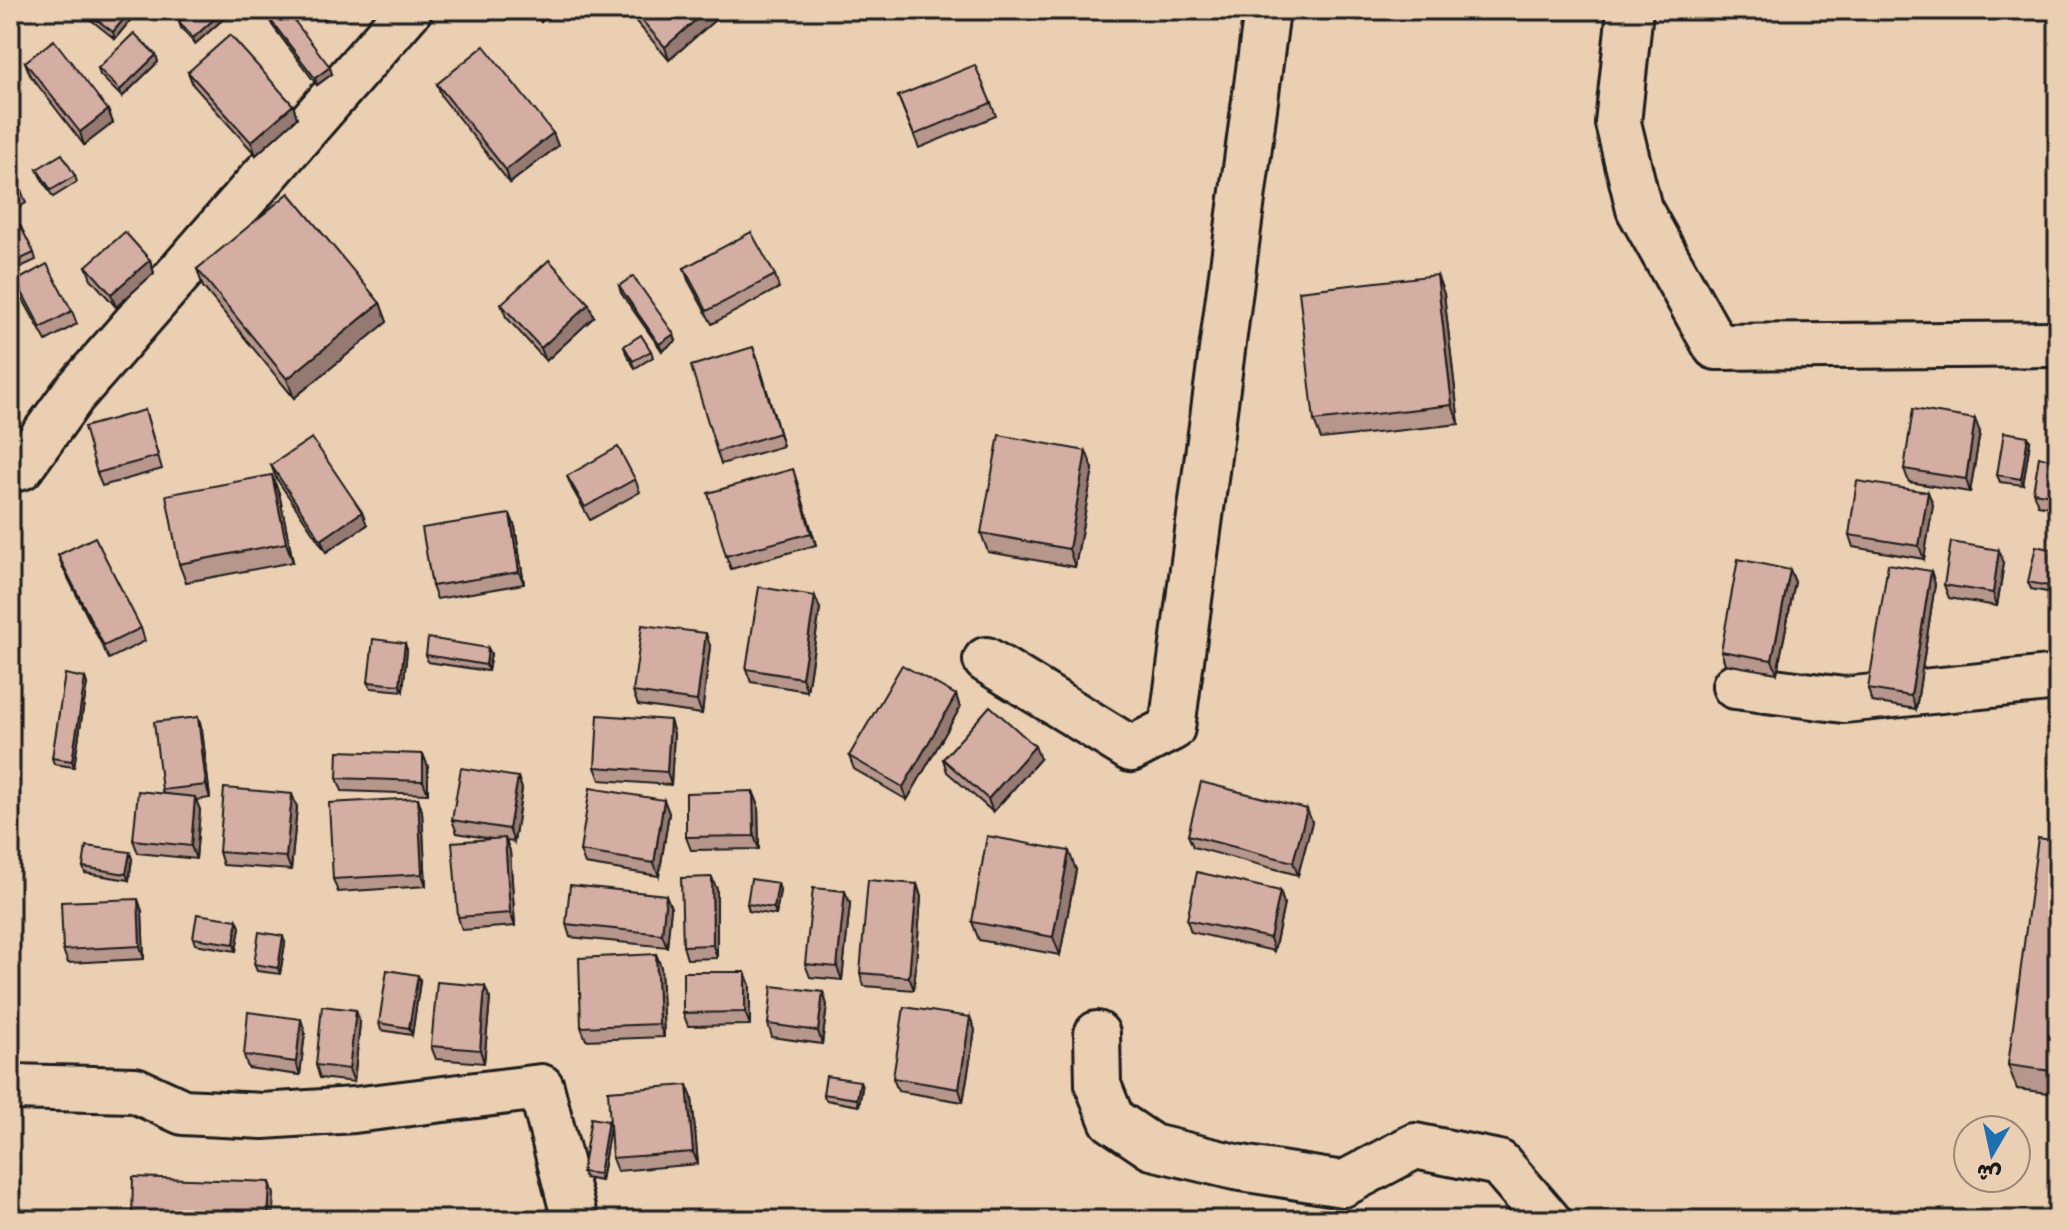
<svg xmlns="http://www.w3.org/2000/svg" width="2068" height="1230" font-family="'Architects Daughter','Playpen Sans Arabic',sans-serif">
	<rect width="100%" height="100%" fill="#ebcfb2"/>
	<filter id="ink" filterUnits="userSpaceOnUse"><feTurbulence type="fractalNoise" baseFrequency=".0125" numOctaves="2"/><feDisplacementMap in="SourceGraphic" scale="16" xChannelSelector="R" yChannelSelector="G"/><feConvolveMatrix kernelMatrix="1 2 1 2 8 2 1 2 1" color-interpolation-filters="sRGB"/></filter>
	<g filter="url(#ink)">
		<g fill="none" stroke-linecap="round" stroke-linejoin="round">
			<defs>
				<g id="minor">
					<path d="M1630 10 1618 123 1639 209 1716 347 2058 344"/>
					<path d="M10 470 21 467 73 395 409 10"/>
					<path d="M986 660 1131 749 1172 728 1267 10"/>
					<path d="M1735 686 1844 700 2058 678"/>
					<path d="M1097 1034 1098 1085 1112 1120 1152 1147 1235 1167 1343 1184 1415 1146 1499 1163 1548 1220"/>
					<path d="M10 1087 135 1090 183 1112 263 1116 354 1110 541 1087 575 1220"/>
				</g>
			</defs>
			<use href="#minor" stroke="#1c1c1c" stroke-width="50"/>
			<use href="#minor" stroke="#ebcfb2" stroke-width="44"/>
		</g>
		<g fill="#b7968c" stroke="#1c1c1c" stroke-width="2">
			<path d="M84 10 137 12 115 39 86 16Z"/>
			<path d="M531 10H556L541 22Z"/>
			<path d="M626 10H722L723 13 669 60Z"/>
			<path d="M229 14 195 44 181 28 179 22Z"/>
			<path d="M269 18 332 74 317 85 272 25Z"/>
			<path d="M156 55 158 62 122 97 100 75 98 68Z"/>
			<path d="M25 62 108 110 113 123 84 145 30 75Z"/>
			<path d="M188 72 293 105 297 118 256 155 193 85Z"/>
			<path d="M437 84 553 133 558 146 510 183 442 97Z"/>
			<path d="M898 96 991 103 996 116 919 148Z"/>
			<path d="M37 169 75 176 77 182 53 197 40 176Z"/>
			<path d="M10 170 21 190 26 203 10 212Z"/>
			<path d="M10 225 34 253 36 260 10 272Z"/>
			<path d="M150 260 154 273 116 307 91 279 86 266Z"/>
			<path d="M684 268 775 275 779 288 712 324 688 280Z"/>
			<path d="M197 269 380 303 387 322 294 398 203 287Z"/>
			<path d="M1437 275 1444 294 1459 424 1321 439 1314 421Z"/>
			<path d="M16 281 72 311 77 324 46 341 20 294Z"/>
			<path d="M619 286 676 341 662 351 621 293Z"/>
			<path d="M501 304 594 317 546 361 506 317Z"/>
			<path d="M624 346 651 351 653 357 635 368 626 353Z"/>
			<path d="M758 360 783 446 721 464 717 452Z"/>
			<path d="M145 410 162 469 102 486 97 473Z"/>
			<path d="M1980 432 1970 492 1909 482 1904 469Z"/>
			<path d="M2030 442 2023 485 2000 482 1997 475Z"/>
			<path d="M2058 460V508L2038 505 2033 492Z"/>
			<path d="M271 465 367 525 326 552 276 478Z"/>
			<path d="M1093 469 1075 567 988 552 981 533Z"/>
			<path d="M567 476 635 479 640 492 590 520 572 488Z"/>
			<path d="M797 482 816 545 731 569 726 556Z"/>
			<path d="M1928 492 1933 505 1924 559 1853 547 1849 535Z"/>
			<path d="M279 493 293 562 186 582 179 564Z"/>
			<path d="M510 514 515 527 524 584 437 599 432 586Z"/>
			<path d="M2058 551V594L2031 589 2028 582Z"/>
			<path d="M58 555 141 628 145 641 109 659 63 568Z"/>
			<path d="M2004 563 1997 606 1949 598 1944 585Z"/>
			<path d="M1790 570 1795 582 1777 673 1725 664 1721 651Z"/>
			<path d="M1931 571 1935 584 1916 709 1872 702 1868 689Z"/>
			<path d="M820 609 807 691 751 682 746 669Z"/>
			<path d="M710 646 702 714 638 705 633 692Z"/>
			<path d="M488 648 491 654 488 671 428 662 426 655Z"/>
			<path d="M407 650 403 691 371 688 368 682Z"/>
			<path d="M85 678 87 684 74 767 54 764 52 758Z"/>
			<path d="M956 695 960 708 907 800 854 769 849 756Z"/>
			<path d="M198 717 202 730 210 798 196 800 200 810 196 859 138 853 133 840 163 794 162 790Z"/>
			<path d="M674 733 671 785 600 780 595 767Z"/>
			<path d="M423 754 428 767V794L342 791 337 778Z"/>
			<path d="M943 759H1040L993 812 947 772Z"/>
			<path d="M518 777 522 789 514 842 506 841 510 851 515 926 462 930 458 917 492 839 457 833 452 820Z"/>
			<path d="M753 791 758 804 759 849 691 850 686 837Z"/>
			<path d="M418 798 422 811 426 886 338 892 333 879Z"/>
			<path d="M664 800 669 813 659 876 585 864 580 851Z"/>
			<path d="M297 807 291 870 223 865 219 852Z"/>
			<path d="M1312 822 1298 875 1193 847 1188 835Z"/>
			<path d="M2058 841V1094L2017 1089 2008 1065Z"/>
			<path d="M132 859 129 880 85 873 83 867Z"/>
			<path d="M1076 870 1060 955 979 940 972 922Z"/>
			<path d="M917 884 921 897 914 990 864 986 860 973Z"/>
			<path d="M717 890V958L687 959 683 946Z"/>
			<path d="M780 890 776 915 749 911 747 904Z"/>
			<path d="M1280 891 1284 904 1274 951 1191 932 1187 920Z"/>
			<path d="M666 895 671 908 667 947 570 937 566 924Z"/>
			<path d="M850 904 842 980 810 977 805 964Z"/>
			<path d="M142 911 144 959 68 963 63 950Z"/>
			<path d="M237 920 240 927 236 951 195 944 193 938Z"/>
			<path d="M285 943 280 974 257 971 254 964Z"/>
			<path d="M656 954 661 967 664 1037 586 1040 581 1027Z"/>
			<path d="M420 981 412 1035 381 1030 379 1023Z"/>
			<path d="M750 985V1025L688 1026 683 1013Z"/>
			<path d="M823 992 827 1005 822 1044 772 1037 768 1024Z"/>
			<path d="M490 999 484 1063 436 1059 431 1046Z"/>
			<path d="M970 1017 975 1030 963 1102 898 1091 893 1078Z"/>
			<path d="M360 1023 354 1082 320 1078 316 1065Z"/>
			<path d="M305 1032 300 1075 248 1068 244 1055Z"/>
			<path d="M860 1081 862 1088 859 1106 826 1100 823 1094Z"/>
			<path d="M687 1085 692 1098 698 1164 617 1171 612 1158Z"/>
			<path d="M608 1121 610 1127 601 1181 585 1178 582 1172Z"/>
		</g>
		<g fill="#957a72" stroke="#1c1c1c" stroke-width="2">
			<path d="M131 10H136L137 12 115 39 113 32Z"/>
			<path d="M224 10H228L229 14 195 44 193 38Z"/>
			<path d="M321 10H339L324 20Z"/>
			<path d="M537 10H556L541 22Z"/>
			<path d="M707 10H722L723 13 669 60 665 47Z"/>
			<path d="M156 55 158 62 122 97 120 90Z"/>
			<path d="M330 67 332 74 317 85 315 78Z"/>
			<path d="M293 105 297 118 256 155 251 142Z"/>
			<path d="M108 110 113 123 84 145 80 132Z"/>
			<path d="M553 133 558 146 510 183 506 170Z"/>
			<path d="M150 260 154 273 116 307 111 294Z"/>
			<path d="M1437 275 1444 294 1459 424 1452 405Z"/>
			<path d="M380 303 387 322 294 398 287 379Z"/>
			<path d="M589 304 594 317 546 361 541 348Z"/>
			<path d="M674 334 676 341 662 351 659 344Z"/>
			<path d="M753 347 758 360 783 446 779 433Z"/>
			<path d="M1975 419 1980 432 1970 492 1966 479Z"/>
			<path d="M2028 436 2030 442 2023 485 2021 479Z"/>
			<path d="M1086 451 1093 469 1075 567 1069 549Z"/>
			<path d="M793 469 797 482 816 545 811 533Z"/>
			<path d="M272 475 279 493 293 562 286 543Z"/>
			<path d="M1928 492 1933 505 1924 559 1919 546Z"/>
			<path d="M362 512 367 525 326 552 321 540Z"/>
			<path d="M510 514 515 527 524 584 519 572Z"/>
			<path d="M1999 550 2004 563 1997 606 1993 593Z"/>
			<path d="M1790 570 1795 582 1777 673 1772 660Z"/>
			<path d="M1931 571 1935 584 1916 709 1911 696Z"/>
			<path d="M815 596 820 609 807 691 802 678Z"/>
			<path d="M706 633 710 646 702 714 697 701Z"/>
			<path d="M405 643 407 650 403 691 400 685Z"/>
			<path d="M488 648 491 654 488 671 486 665Z"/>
			<path d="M85 678 87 684 74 767 72 761Z"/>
			<path d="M956 695 960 708 907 800 903 787Z"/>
			<path d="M198 717 202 730 210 798 206 785Z"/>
			<path d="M670 720 674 733 671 785 667 772Z"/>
			<path d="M1035 746 1040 759 993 812 988 799Z"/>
			<path d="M423 754 428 767V794L423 781Z"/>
			<path d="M518 777 522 789 514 842 509 829Z"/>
			<path d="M753 791 758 804 759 849 754 836Z"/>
			<path d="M292 794 297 807 291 870 286 857Z"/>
			<path d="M195 797 200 810 196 859 191 846Z"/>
			<path d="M418 798 422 811 426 886 422 874Z"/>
			<path d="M664 800 669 813 659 876 654 863Z"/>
			<path d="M1307 809 1312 822 1298 875 1293 862Z"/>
			<path d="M505 838 510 851 515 926 510 913Z"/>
			<path d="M1069 851 1076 870 1060 955 1053 937Z"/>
			<path d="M130 852 132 859 129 880 126 874Z"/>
			<path d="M712 877 717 890V958L713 945Z"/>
			<path d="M778 883 780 890 776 915 774 908Z"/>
			<path d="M917 884 921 897 914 990 909 977Z"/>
			<path d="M845 891 850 904 842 980 837 967Z"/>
			<path d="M1280 891 1284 904 1274 951 1270 938Z"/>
			<path d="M666 895 671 908 667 947 662 934Z"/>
			<path d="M138 899 142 911 144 959 140 946Z"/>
			<path d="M237 920 240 927 236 951 234 944Z"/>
			<path d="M283 936 285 943 280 974 278 968Z"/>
			<path d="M656 954 661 967 664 1037 659 1024Z"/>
			<path d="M745 972 750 985V1025L745 1012Z"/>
			<path d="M418 975 420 981 412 1035 409 1028Z"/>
			<path d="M485 986 490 999 484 1063 480 1050Z"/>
			<path d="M823 992 827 1005 822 1044 818 1031Z"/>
			<path d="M356 1010 360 1023 354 1082 349 1069Z"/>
			<path d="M970 1017 975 1030 963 1102 959 1089Z"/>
			<path d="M301 1019 305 1032 300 1075 296 1062Z"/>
			<path d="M860 1081 862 1088 859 1106 857 1099Z"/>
			<path d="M687 1085 692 1098 698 1164 693 1152Z"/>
			<path d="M608 1121 610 1127 601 1181 599 1174Z"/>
			<path d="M270 1182 274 1194 273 1220H268Z"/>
		</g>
		<g fill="#d5aea3" stroke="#1c1c1c" stroke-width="2">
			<path d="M84 10H131L113 32Z"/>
			<path d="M192 10H224L193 38 179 22Z"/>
			<path d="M281 10H286L330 67 315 78 269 18Z"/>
			<path d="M633 10H707L665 47Z"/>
			<path d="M134 33 156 55 120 90 98 68Z"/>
			<path d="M230 35 293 105 251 142 188 72Z"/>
			<path d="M54 40 108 110 80 132 25 62Z"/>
			<path d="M484 46 553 133 506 170 437 84Z"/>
			<path d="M975 65 991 103 914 135 898 96Z"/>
			<path d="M62 154 75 176 51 190 37 169Z"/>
			<path d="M10 170 21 190 10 196Z"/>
			<path d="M289 193 380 303 287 379 197 269Z"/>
			<path d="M18 221 34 253 10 264V225Z"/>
			<path d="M125 232 150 260 111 294 86 266Z"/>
			<path d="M751 232 775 275 707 311 684 268Z"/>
			<path d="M549 260 589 304 541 348 501 304Z"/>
			<path d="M47 264 72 311 41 328 16 281Z"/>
			<path d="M1437 275 1452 405 1314 421 1299 291Z"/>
			<path d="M633 276 674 334 659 344 619 286Z"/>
			<path d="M641 335 651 351 633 361 624 346Z"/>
			<path d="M753 347 779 433 717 452 691 366Z"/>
			<path d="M1913 409 1975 419 1966 479 1904 469Z"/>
			<path d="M145 410 158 456 97 473 84 427Z"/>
			<path d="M2004 432 2028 436 2021 479 1997 475Z"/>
			<path d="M999 435 1086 451 1069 549 981 533Z"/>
			<path d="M312 438 362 512 321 540 271 465Z"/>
			<path d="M618 447 635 479 585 507 567 476Z"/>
			<path d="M2039 457 2058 460V496L2033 492Z"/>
			<path d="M793 469 811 533 726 556 708 493Z"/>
			<path d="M272 475 286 543 179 564 166 495Z"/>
			<path d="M1857 481 1928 492 1919 546 1849 535Z"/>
			<path d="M510 514 519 572 432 586 422 528Z"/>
			<path d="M95 537 141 628 104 646 58 555Z"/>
			<path d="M1951 542 1999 550 1993 593 1944 585Z"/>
			<path d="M2036 546 2058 551V588L2028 582Z"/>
			<path d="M1738 559 1790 570 1772 660 1721 651Z"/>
			<path d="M1888 564 1931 571 1911 696 1868 689Z"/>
			<path d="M759 587 815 596 802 678 746 669Z"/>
			<path d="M642 625 706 633 697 701 633 692Z"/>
			<path d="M428 638 488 648 486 665 426 655Z"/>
			<path d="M373 639 405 643 400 685 368 682Z"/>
			<path d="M902 665 956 695 903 787 849 756Z"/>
			<path d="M65 674 85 678 72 761 52 758Z"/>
			<path d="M990 706 1035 746 988 799 943 759Z"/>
			<path d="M598 715 670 720 667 772 595 767Z"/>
			<path d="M198 717 206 785 162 790 154 722Z"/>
			<path d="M338 751 423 754V781L337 778Z"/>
			<path d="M461 768 518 777 509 829 452 820Z"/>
			<path d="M1201 782 1307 809 1293 862 1188 835Z"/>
			<path d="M224 788 292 794 286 857 219 852Z"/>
			<path d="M590 788 664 800 654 863 580 851Z"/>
			<path d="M138 791 195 797 191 846 133 840Z"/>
			<path d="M753 791 754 836 686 837V793Z"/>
			<path d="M418 798 422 874 333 879 329 803Z"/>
			<path d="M987 836 1069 851 1053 937 972 922Z"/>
			<path d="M505 838 510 913 458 917 452 842Z"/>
			<path d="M2038 838 2058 841V1072L2008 1065Z"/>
			<path d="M86 846 130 852 126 874 83 867Z"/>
			<path d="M1197 872 1280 891 1270 938 1187 920Z"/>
			<path d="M712 877 713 945 683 946 681 878Z"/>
			<path d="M751 879 778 883 774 908 747 904Z"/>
			<path d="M868 880 917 884 909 977 860 973Z"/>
			<path d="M570 885 666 895 662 934 566 924Z"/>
			<path d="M813 888 845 891 837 967 805 964Z"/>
			<path d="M138 899 140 946 63 950 61 902Z"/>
			<path d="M197 914 237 920 234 944 193 938Z"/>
			<path d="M259 932 283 936 278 968 254 964Z"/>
			<path d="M656 954 659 1024 581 1027 579 958Z"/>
			<path d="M387 970 418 975 409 1028 379 1023Z"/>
			<path d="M683 972H745V1012L683 1013Z"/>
			<path d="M437 982 485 986 480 1050 431 1046Z"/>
			<path d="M772 986 823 992 818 1031 768 1024Z"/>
			<path d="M322 1006 356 1010 349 1069 316 1065Z"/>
			<path d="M904 1007 970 1017 959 1089 893 1078Z"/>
			<path d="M248 1012 301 1019 296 1062 244 1055Z"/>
			<path d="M826 1076 860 1081 857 1099 823 1094Z"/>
			<path d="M687 1085 693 1152 612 1158 608 1091Z"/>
			<path d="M591 1118 608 1121 599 1174 582 1172Z"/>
			<path d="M133 1177 270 1182 268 1220H132Z"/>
		</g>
	</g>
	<rect width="2068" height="1230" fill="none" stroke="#ebcfb2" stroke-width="40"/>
	<rect x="20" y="20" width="2028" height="1190" fill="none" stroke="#1c1c1c" stroke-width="3" filter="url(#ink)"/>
	<g transform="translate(1992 1154) rotate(189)"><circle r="38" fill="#ebcfb2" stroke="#988776" stroke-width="2"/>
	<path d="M0-6L14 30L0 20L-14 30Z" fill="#1f6fb2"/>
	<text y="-12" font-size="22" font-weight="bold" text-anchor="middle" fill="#1c1c1c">ش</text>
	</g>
</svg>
